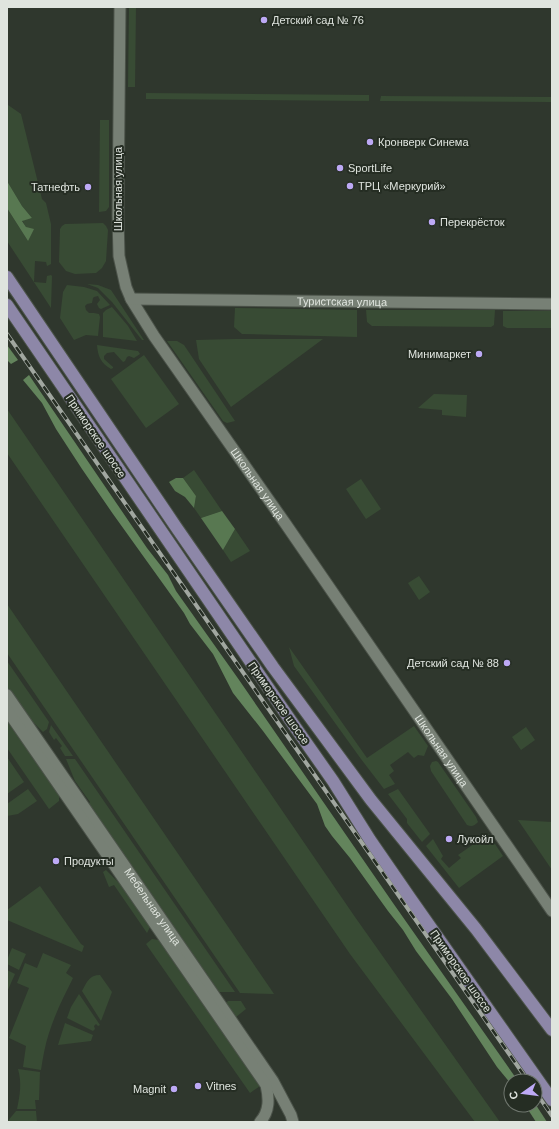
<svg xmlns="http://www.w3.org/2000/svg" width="559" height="1129" font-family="Arial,sans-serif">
	<rect width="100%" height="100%" fill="#2f372d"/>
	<g fill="#384b34">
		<path d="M129 7H136L135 87H128Z"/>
		<path d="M146 93 369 95V101L146 99Z"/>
		<path d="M381 96 552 97V102L380 101Z"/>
		<path d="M8 105 21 114 42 199 46 203 51 224V264L47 266 46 262 35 261 34 282 46 283 47 276 51 275 52 276 51 308 7 241V208L28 241 26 227 22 220 32 218 22 206 7 181V112H8Z"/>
		<path d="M100 120H109V207L106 211 99 212Z"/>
		<path d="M103 223 106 226 108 230 106 261 102 268 96 273 75 274 66 271 59 262 60 229 62 226 65 224Z"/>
		<path d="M87 284 98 285 111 290 144 340H142L112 302 98 288Z"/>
		<path d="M67 285 84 287 97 291 110 305 101 309 99 308 97 304 100 300 98 296 94 297 93 298 92 303 87 304 85 306 86 310 89 313H94L99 314 100 317 98 336 86 335 74 340 60 318 63 292Z"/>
		<path d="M112 307 128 326 137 341 103 337V313L106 310Z"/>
		<path d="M235 308 357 310V337L242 334 234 327Z"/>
		<path d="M366 310H495L494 325 491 327 372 326 367 322Z"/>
		<path d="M503 311H552V328H507L503 326Z"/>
		<path d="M235 339H323L231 407 199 359 196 340Z"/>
		<path d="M167 341H177L184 345 235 421 227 423 223 421Z"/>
		<path d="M97 345 138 351 140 354 134 358 129 356 127 357 125 361 123 362 114 352 107 353 104 356V359L113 367V368L111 369C101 363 98 357 97 345Z"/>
		<path d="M144 355 179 404 146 428 111 379Z"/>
		<path d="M434 394 467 395 466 417 442 415V410L418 408Z"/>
		<path d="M7 409 355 917 500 1122H475L350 954 7 453Z"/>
		<path d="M194 470 222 511 201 518 194 508 196 496 183 478Z"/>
		<path d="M361 479 381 509 366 519 346 489Z"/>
		<path d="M235 529 250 551 231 562 223 550Z"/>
		<path d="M419 576 430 592 419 600 408 583Z"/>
		<path d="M7 604 270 988 274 994 240 993 7 653Z"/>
		<path d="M289 647 367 758 414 726 428 746 424 756 418 755 414 758 408 752 390 765 394 771 389 775 395 784 384 789 361 759 294 666Z"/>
		<path d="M7 661 49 722 47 729 43 732 26 715 7 687Z"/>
		<path d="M7 720 59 795V801L49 809 7 748Z"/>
		<path d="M51 725 73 756H65L60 748 62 746 56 738 54 740 49 732Z"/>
		<path d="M526 727 535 740 521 750 512 737Z"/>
		<path d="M7 757 24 782 7 794Z"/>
		<path d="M66 759H75L235 992H219L88 804 90 802 75 781Z"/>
		<path d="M436 761 438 762 476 817 478 822C474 826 472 827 467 825L431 771 430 766 432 762Z"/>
		<path d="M28 789 37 801 18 814 7 816V804Z"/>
		<path d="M398 789 430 834 422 842 407 823V819L388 794Z"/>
		<path d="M518 820 552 822V870Z"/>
		<path d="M482 833H486L489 835 503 856 459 888 426 846 433 839 443 856 441 859 449 868 461 858 458 855 478 841 479 837Z"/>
		<path d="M106 870 123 887 150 927 147 933 114 885 109 887 103 872Z"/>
		<path d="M40 886 81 944 84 946 82 952 7 920V910Z"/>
		<path d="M152 939 159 940 260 1086 250 1093 146 944Z"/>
		<path d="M12 948 26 954 19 970 7 964V960Z"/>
		<path d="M43 953 71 965 66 973 73 978C64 996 55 1014 49 1033 45 1045 43 1057 41 1070L23 1067 26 1046 9 1038 29 988 17 983 25 963 37 968Z"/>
		<path d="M7 970 15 974 7 992Z"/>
		<path d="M100 975 112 992 101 1021 82 991C87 982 89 975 100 975Z"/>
		<path d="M79 994 100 1025 98 1026 96 1024 94 1026 95 1029 93 1031 67 1018 71 1007Z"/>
		<path d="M228 1001H241L246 1009 236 1017 226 1003Z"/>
		<path d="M65 1023 93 1035 91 1041 58 1045Z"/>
		<path d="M18 1069 40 1072 39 1100H35L36 1109H17C20 1095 22 1083 18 1069Z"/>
		<path d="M16 1111H36L37 1122H7Z"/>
	</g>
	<g fill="#587851">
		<path d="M7 181 22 206 32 218 22 221 26 227 34 229 28 241 7 208Z"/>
		<path d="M176 478H183L196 496 194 508 185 497 175 491 169 482Z"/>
		<path d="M222 511 235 529 223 550 201 518Z"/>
	</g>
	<g fill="#63845c">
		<path d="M7 345 18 360 11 364 7 360Z"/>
		<path d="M29 375 147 548 168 575 176 591 237 677 393 903 518 1081H511V1084L497 1067 452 999 416 951 403 930 388 911 350 858 332 836 325 826 317 804 263 731 233 693 213 654 190 624 184 613 113 514 82 469 56 429 42 403 23 380Z"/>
		<path d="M535 1104 536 1105 547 1122H536L525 1105Z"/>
	</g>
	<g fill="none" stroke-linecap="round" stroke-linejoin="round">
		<defs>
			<g id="secondary">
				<path id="s1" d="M120 7 118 216 119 256 126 287 131 299 154 336 285 523 552 911"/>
				<path id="s2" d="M131 299 552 304"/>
				<path id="s3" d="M7 695 273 1081 291 1115 293 1122"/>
				<path d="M7 710 266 1085C269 1098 270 1111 260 1122"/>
			</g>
			<g id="primary">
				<path d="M7 277 176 527 273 667 371 800 476 929 552 1030"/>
				<path d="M7 305 293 724 333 781 370 840 410 898 552 1100"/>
			</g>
		</defs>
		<use href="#secondary" stroke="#4b5249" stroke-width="13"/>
		<use href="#primary" stroke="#4b5249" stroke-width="14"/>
		<use href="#secondary" stroke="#778075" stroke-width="11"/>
		<use href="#primary" stroke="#8d87a8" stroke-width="12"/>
		<defs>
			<g id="rail">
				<path d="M7 334 528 1081"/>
				<path d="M535 1091 552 1116"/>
			</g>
		</defs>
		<use href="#rail" stroke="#a1a7a0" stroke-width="4"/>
		<use href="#rail" stroke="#252d23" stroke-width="2.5" stroke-dasharray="8" stroke-linecap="butt"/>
	</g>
	<g fill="#bda9f5" stroke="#252d23" stroke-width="1.5">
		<circle cx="264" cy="20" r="4"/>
		<circle cx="370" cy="142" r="4"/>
		<circle cx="340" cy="168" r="4"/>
		<circle cx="350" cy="186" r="4"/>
		<circle cx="88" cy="187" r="4"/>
		<circle cx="432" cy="222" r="4"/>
		<circle cx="479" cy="354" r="4"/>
		<circle cx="507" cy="663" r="4"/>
		<circle cx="449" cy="839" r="4"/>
		<circle cx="56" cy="861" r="4"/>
		<circle cx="198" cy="1086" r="4"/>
		<circle cx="174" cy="1089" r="4"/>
	</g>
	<g text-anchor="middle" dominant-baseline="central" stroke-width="4" stroke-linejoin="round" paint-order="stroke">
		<g font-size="11" fill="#dfe4de" stroke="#252d23" text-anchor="start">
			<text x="272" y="20">Детский сад № 76</text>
			<text x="378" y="142">Кронверк Синема</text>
			<text x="348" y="168">SportLife</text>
			<text x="358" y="186">ТРЦ «Меркурий»</text>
			<text x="80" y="187" text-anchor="end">Татнефть</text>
			<text x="440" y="222">Перекрёсток</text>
			<text x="471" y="354" text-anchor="end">Минимаркет</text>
			<text x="499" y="663" text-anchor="end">Детский сад № 88</text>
			<text x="457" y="839">Лукойл</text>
			<text x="64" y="861">Продукты</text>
			<text x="206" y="1086">Vitnes</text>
			<text x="166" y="1089" text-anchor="end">Magnit</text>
		</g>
		<g font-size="11" fill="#dfe4de" stroke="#252d23">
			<text transform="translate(118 189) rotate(-90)">Школьная улица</text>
			<text stroke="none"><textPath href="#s2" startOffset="211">Туристская улица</textPath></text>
			<text transform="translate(96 436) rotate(56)">Приморское шоссе</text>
			<text stroke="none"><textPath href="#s1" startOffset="518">Школьная улица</textPath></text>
			<text transform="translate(279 703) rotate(55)">Приморское шоссе</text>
			<text stroke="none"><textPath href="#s1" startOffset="842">Школьная улица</textPath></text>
			<text stroke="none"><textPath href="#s3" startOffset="257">Мебельная улица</textPath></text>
			<text transform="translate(461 971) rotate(55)">Приморское шоссе</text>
		</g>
	</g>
	<rect width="559" height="1129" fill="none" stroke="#dfe4de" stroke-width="16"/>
	<g transform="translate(523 1093) rotate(256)"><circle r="19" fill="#252d23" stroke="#6f766e"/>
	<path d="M0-3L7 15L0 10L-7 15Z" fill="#bda9f5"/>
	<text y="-6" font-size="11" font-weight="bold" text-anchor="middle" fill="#dfe4de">С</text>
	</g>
</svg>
